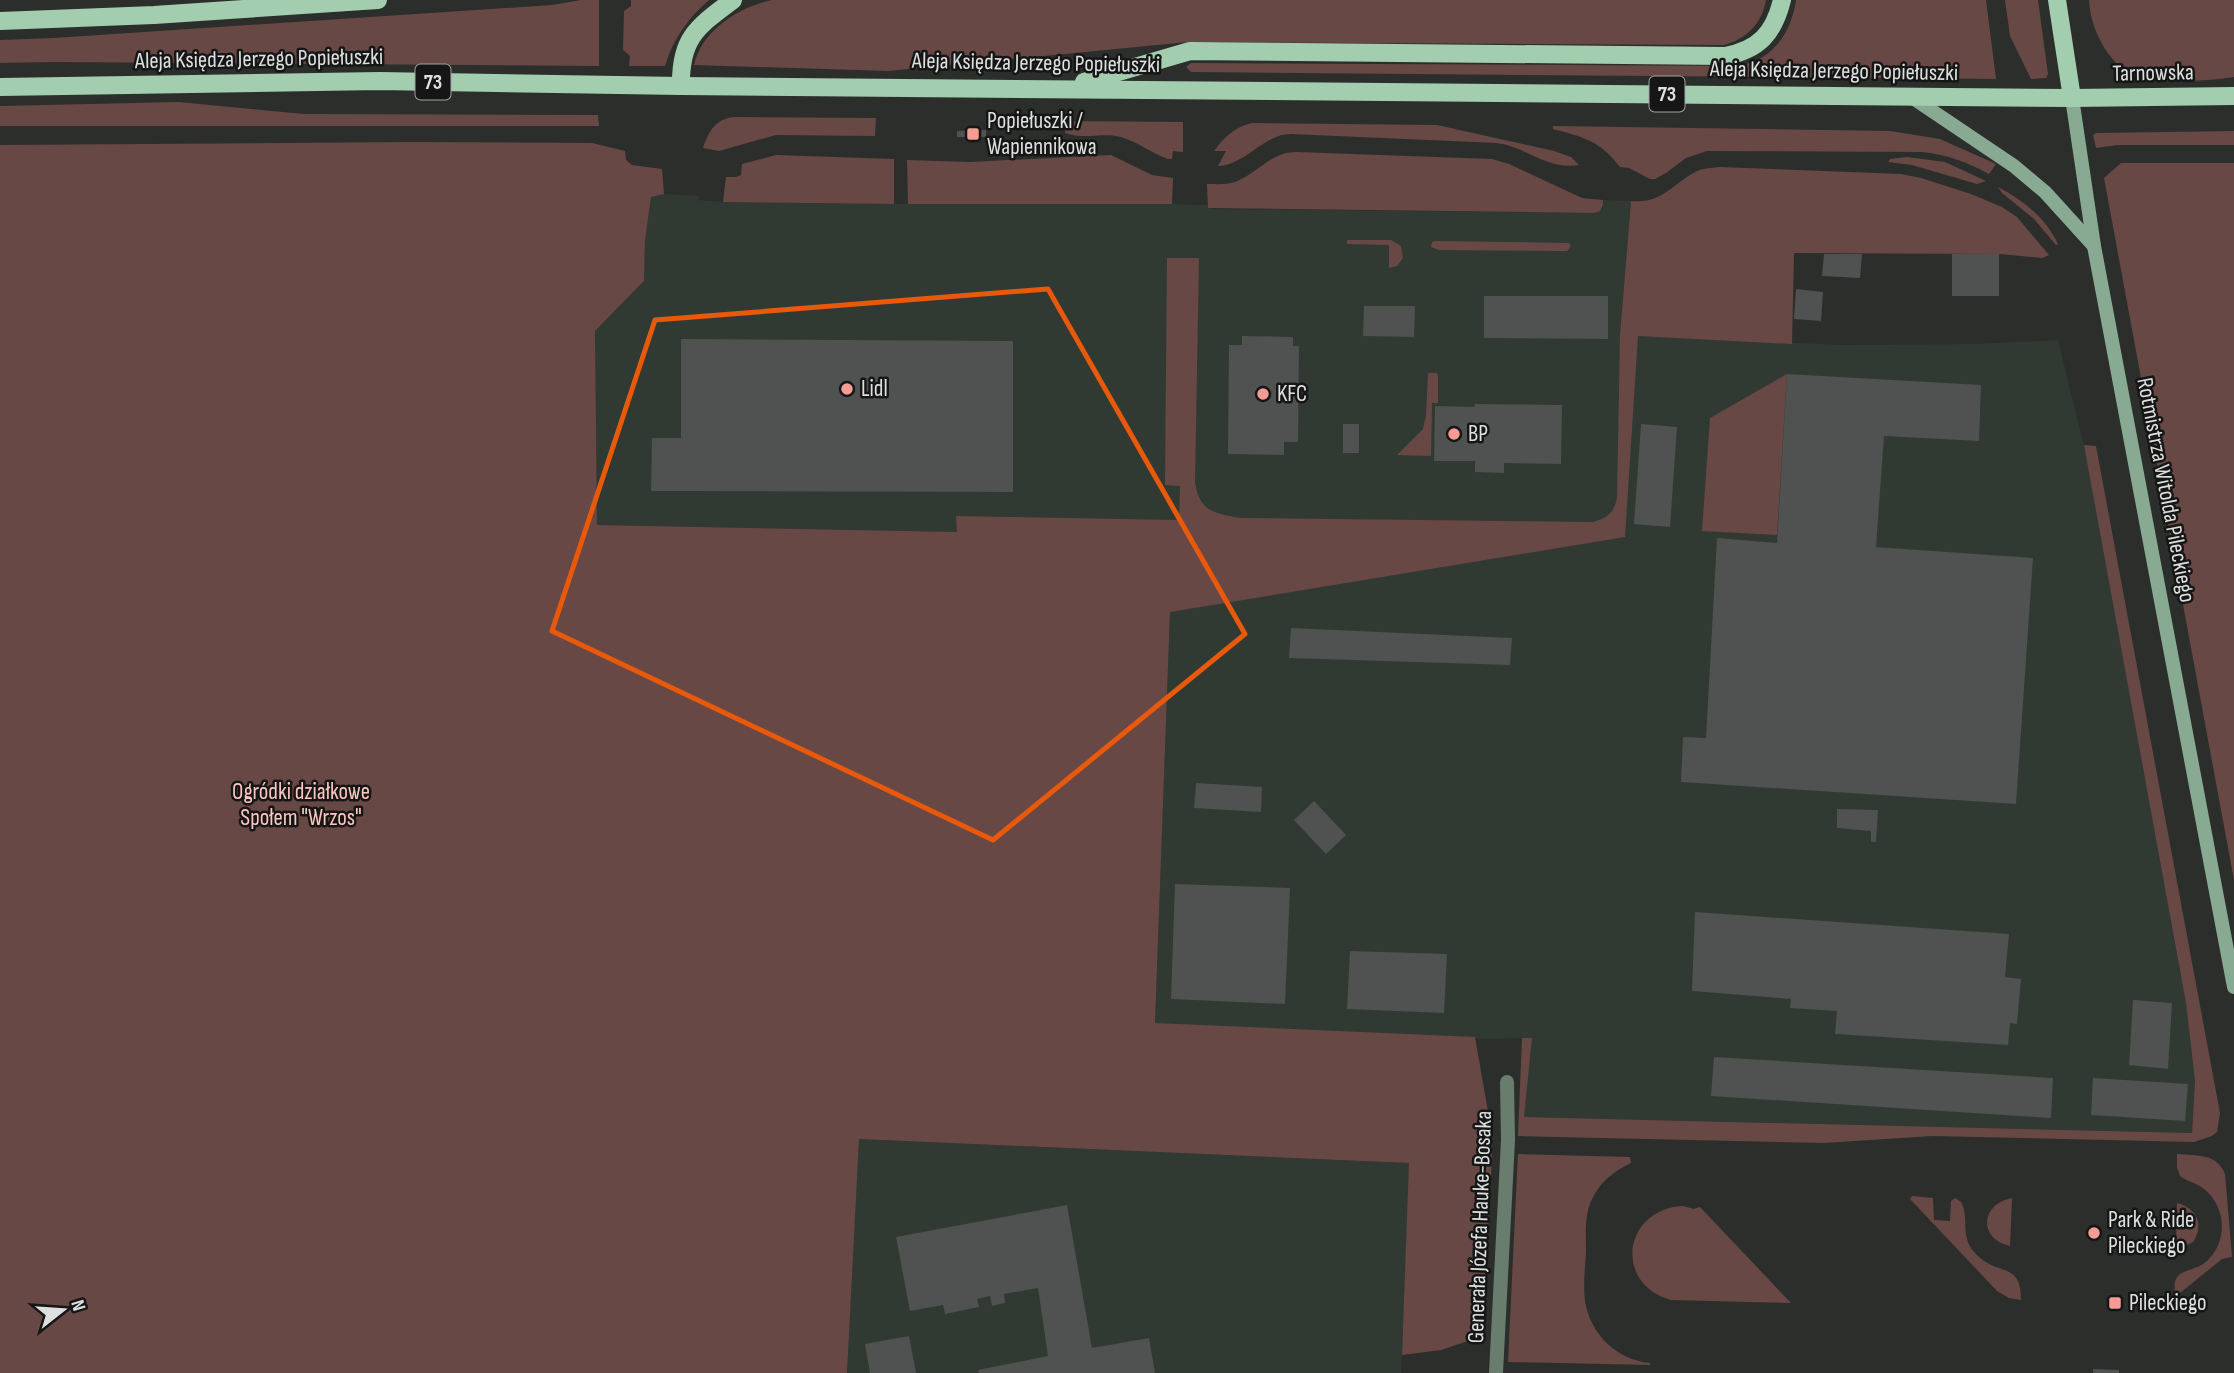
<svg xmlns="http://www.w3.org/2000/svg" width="2234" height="1373" font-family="'Sofia Sans Condensed',sans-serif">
	<rect width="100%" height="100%" fill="#2c2e2c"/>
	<g fill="#313933">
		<path d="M664 194 699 196V200L723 202 894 204H1172L1207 205 1211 209 1594 213 1603 208V200L1631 201 1620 335 1843 345 1975 344 2058 340 2086 454 2186 1003 2195 1081 2192 1133 1524 1117 1531 1038 1489 1039 1155 1024 1170 611 1620 537 1179 520 957 516V532L597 525 595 331 644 281 645 240 651 197Z"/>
		<path d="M858 1139 1410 1163 1401 1373H847Z"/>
	</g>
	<g fill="#684845">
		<path d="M581 0H599V66L54 62 0 63V40L54 38 552 5Z"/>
		<path d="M631 0H709C688 18 673 39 665 66H629L630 56 623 50 624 11 631 6Z"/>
		<path d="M772 0H1766C1762 24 1746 39 1724 45L1188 42 888 71 694 65C702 30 739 7 772 0Z"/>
		<path d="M1796 0H1986L1996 79 1191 72 1186 67 1191 63 1737 66C1772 61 1791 34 1796 0Z"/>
		<path d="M2005 0H2038L2048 74 2046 78 2031 79 2010 36Z"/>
		<path d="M2089 0H2234V77C2209 81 2147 86 2126 71 2104 56 2090 25 2089 0Z"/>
		<path d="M179 102 304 114 598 115 599 126H0V106Z"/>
		<path d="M734 117 876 118 875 136 776 135 719 151 703 148C709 131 715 119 734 117Z"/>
		<path d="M1065 121 1183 122V152L1173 151 1172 159H1168C1151 153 1138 142 1121 137 1101 132 1086 140 1065 133Z"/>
		<path d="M1252 123 1437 125 1554 151 1571 157 1579 165C1546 170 1527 147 1497 143L1291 134C1263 134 1246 165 1218 166L1226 151H1214C1224 137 1235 127 1252 123Z"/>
		<path d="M1553 126 1890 131 1940 139 1996 164 1989 174C1967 162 1948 155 1922 152L1707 151 1686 158 1666 173 1655 179H1650L1629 168 1620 167C1600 141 1584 137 1553 129Z"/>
		<path d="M2234 131V145H2117L2096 148 2093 135 2096 133Z"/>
		<path d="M413 142 592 143 625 151 626 160 632 165 662 169 664 194 651 197 645 240 644 281 595 331 597 525 957 532 956 516 1179 520 1180 486 1165 485 1167 258H1199L1195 483C1200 512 1214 513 1240 518L1593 522C1607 518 1614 513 1617 498L1620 335 1631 201C1663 204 1673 183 1697 171 1704 168 1712 168 1719 167L1901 174 1921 178 1971 194 2002 207 2017 217 2049 255 2042 258 1999 254 1794 253 1792 344 1638 336 1625 537 1170 612 1155 1023 1475 1037 1490 1123 1492 1157 1483 1323 1468 1341 1441 1350 1402 1355 1409 1163 859 1139 847 1373H0V145Z"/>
		<path d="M1296 152 1492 159 1509 164 1582 198 1603 200V205L1600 211 1594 213 1208 208 1207 184C1216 184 1226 185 1235 182 1257 174 1271 152 1296 152Z"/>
		<path d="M776 155 894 159V204L723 202 726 177H736L741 175 742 164Z"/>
		<path d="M1111 155 1152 175 1173 178 1172 204H908L907 160 970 162Z"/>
		<path d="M1907 157 1945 162 1986 181 1977 184 1912 165 1888 162 1890 159Z"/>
		<path d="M2121 163H2234V880L2104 178Z"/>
		<path d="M1998 187C2024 201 2045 217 2058 244L2056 245 2034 219 2002 193Z"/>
		<path d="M1347 240H1391L1401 246 1403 258 1397 266 1389 268V245L1347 244Z"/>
		<path d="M1435 241 1569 243 1571 246 1567 251 1439 250 1431 247 1432 242Z"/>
		<path d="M1428 373H1437L1438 376V403H1432L1431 456 1397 455 1423 429 1426 416Z"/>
		<path d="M1787 374 1777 535 1702 531 1710 418Z"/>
		<path d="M2084 445 2096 446 2220 1113 2217 1132 2212 1136 2194 1142 1932 1136 1824 1143 1518 1136 1522 1038H1532L1524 1117 2192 1133 2195 1081 2186 1003Z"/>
		<path d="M1518 1154 1630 1157 1631 1163C1614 1171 1600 1182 1592 1199 1584 1216 1586 1234 1586 1252 1585 1268 1583 1285 1585 1301 1590 1334 1617 1360 1650 1363V1365L1508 1362Z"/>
		<path d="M2177 1154C2197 1156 2217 1153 2225 1174L2232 1257 2222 1259 2175 1297C2175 1290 2173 1281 2178 1276 2184 1270 2196 1269 2203 1264 2228 1246 2228 1208 2204 1189 2197 1183 2188 1182 2180 1176L2177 1167Z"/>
		<path d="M1912 1196 1933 1198 1934 1220 1950 1221 1951 1201 1955 1198 1961 1202C1971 1221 1957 1237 1979 1257 2000 1276 2021 1262 2021 1300L2009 1298 1997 1291 1910 1199Z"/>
		<path d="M2012 1198 2010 1246C1978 1239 1980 1204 2012 1198Z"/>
		<path d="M2177 1203C2196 1208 2205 1224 2193 1242L2176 1250Z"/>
		<path d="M1683 1206 1694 1209 1700 1207 1791 1303 1671 1300C1613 1284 1623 1209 1683 1206Z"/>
	</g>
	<g fill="#4f5250">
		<path d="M986 130V137H957V131Z"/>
		<path d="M1824 254H1862L1860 278 1822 276Z"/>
		<rect x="1952" y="254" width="47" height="42"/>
		<path d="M1796 289 1823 292 1821 321 1794 319Z"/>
		<path d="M1484 296H1608V339L1484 338Z"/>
		<path d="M1364 306H1415L1414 337 1363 336Z"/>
		<path d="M1242 336 1293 337V346H1299L1298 442H1284V455L1228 454 1229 345H1242Z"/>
		<path d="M681 339 1013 341V492L651 491 652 438H681Z"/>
		<path d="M1787 374 1981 385 1979 441 1884 436 1876 547 2033 558 2016 804 1681 782 1683 737 1706 738 1717 538 1777 543Z"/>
		<path d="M1475 404 1562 405 1561 464 1504 463V473L1475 472V461H1434L1435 406 1474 407Z"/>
		<rect x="1343" y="424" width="16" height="29"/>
		<path d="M1641 424 1677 427 1670 527 1634 524Z"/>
		<path d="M1291 628 1512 638 1510 665 1289 658Z"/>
		<path d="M1196 783 1262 787 1261 812 1194 808Z"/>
		<path d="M1314 801 1346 835 1326 854 1294 820Z"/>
		<path d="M1837 809 1878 810 1876 842H1871V831L1837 828Z"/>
		<path d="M1175 884 1290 888 1285 1004 1171 999Z"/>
		<path d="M1695 912 2009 934 2005 977 2021 979 2017 1024 2010 1023 2008 1045 1835 1034 1837 1011 1790 1008 1791 999 1692 991Z"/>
		<path d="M1350 951 1447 954 1444 1013 1347 1009Z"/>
		<path d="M2133 1000 2172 1003 2168 1069 2129 1065Z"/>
		<path d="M1714 1057 2053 1078 2051 1118 1711 1096Z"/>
		<path d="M2093 1078 2188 1084 2185 1121 2091 1115Z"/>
		<path d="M1067 1205 1092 1348 1149 1338 1155 1373H979L978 1370 1048 1356 1038 1288 1004 1294 1005 1303 992 1306 990 1296 977 1299 979 1307 945 1314 943 1305 910 1311 896 1237Z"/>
		<path d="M909 1336 916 1373H870L865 1344Z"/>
		<path d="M2093 1369 2119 1370V1373H2093Z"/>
	</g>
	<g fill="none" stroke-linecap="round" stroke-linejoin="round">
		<path stroke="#697d6e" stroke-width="14" d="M1496 1373 1508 1140 1507 1082"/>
		<g stroke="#89aa92" stroke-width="14">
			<path d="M1910 96 2014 166 2045 192 2094 246"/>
			<path d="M2072 98 2094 246 2234 987"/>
		</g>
		<g stroke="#a2cdae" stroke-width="18">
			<path d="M2057 0 2072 98"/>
			<path d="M0 21 154 15 378 0"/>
			<path d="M1084 82 1190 51 1725 56C1759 50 1774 33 1782 0"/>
			<path d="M681 86C680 38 697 27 733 0"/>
			<path d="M0 87 380 81 681 86 2072 98 2234 96"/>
		</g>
	</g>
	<path fill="none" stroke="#e8590c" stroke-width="5" stroke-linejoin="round" d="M1048 289 1245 634 993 840 552 631 655 320Z"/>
	<g fill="#f59c94" stroke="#151615" stroke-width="2.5">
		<rect x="966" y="127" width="14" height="14" rx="3.5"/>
		<circle cx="847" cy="389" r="7"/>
		<circle cx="1263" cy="394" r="7"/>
		<circle cx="1454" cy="434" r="7"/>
		<circle cx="2094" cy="1233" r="7"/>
		<rect x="2108" y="1296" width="14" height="14" rx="3.5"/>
	</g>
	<g text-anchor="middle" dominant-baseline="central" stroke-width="5" stroke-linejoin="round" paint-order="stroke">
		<g fill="#151615" stroke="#a2a3a2" stroke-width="2">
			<rect x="415.5" y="64.5" width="35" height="35" rx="5"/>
			<rect x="1649.5" y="76.5" width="35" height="35" rx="5"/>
		</g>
		<g font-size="21" font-weight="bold" fill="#dee0df">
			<text x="433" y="82">73</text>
			<text x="1667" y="94">73</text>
		</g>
		<g font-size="23" fill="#dee0df" stroke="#151615">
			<text transform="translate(259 59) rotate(-1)">Aleja Księdza Jerzego Popiełuszki</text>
			<text transform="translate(1036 63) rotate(1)">Aleja Księdza Jerzego Popiełuszki</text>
			<text transform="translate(1834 71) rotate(1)">Aleja Księdza Jerzego Popiełuszki</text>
			<text transform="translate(2153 73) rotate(-1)">Tarnowska</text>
			<text transform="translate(2166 490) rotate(79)">Rotmistrza Witolda Pileckiego</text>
			<text transform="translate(1480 1227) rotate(-88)">Generała Józefa Hauke-Bosaka</text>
		</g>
		<g font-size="23" fill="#dee0df" stroke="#151615" text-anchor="start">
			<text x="987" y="121">Popiełuszki /<tspan x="987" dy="26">Wapiennikowa</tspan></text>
			<text x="861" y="389">Lidl</text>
			<text x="1277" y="394">KFC</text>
			<text x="1468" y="434">BP</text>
			<text x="2108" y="1220">Park &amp; Ride<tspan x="2108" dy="26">Pileckiego</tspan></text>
			<text x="2129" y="1303">Pileckiego</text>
		</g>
		<g font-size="23" fill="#fdc7c1" stroke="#151615">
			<text x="301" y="792">Ogródki działkowe<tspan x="301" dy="26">Społem "Wrzos"</tspan></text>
		</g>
	</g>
	<g transform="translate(63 1310) rotate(73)" stroke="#151615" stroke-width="5" paint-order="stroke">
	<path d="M0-5L12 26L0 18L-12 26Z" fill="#dee0df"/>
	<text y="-10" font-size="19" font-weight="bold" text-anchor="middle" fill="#dee0df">N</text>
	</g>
</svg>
